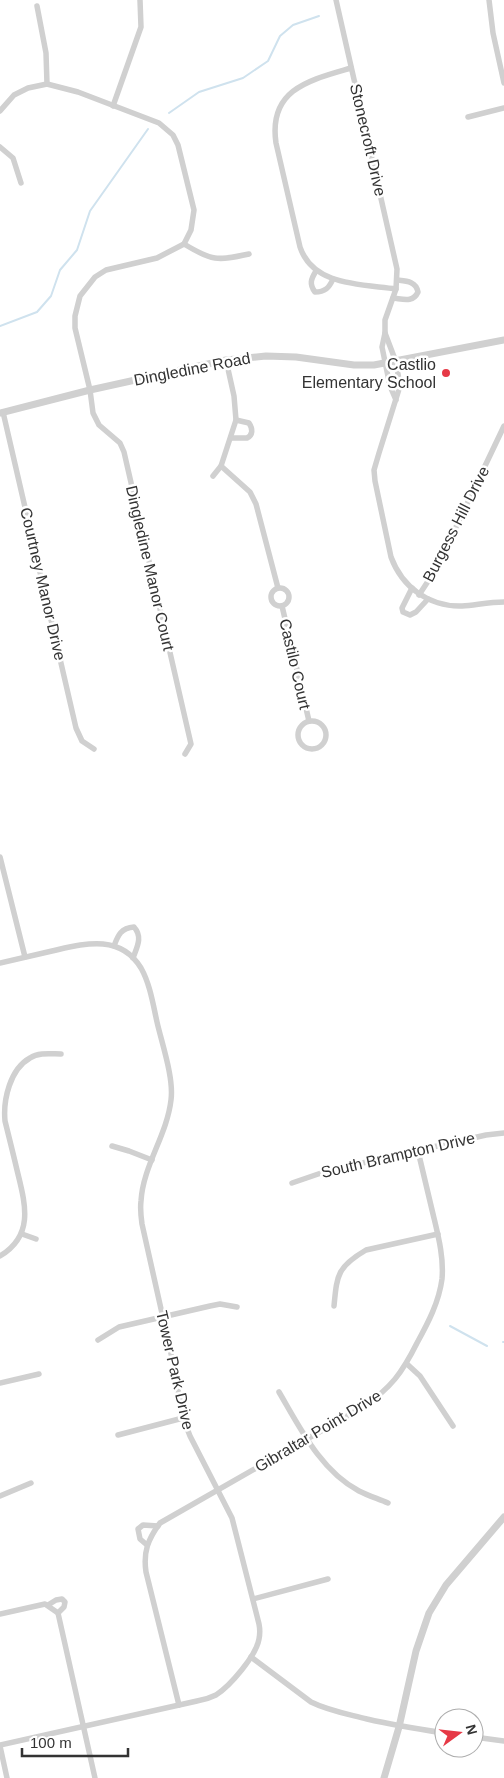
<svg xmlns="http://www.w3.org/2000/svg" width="504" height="1778" font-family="Arial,sans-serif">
	<rect width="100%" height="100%" fill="#fff"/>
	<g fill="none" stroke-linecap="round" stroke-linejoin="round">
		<g stroke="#cfe2ee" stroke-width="2">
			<path d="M169 113 199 92 243 78 268 61 280 36 293 25 319 16"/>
			<path d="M0 326 37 312 51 296 60 270 77 250 90 211 148 129"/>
			<path d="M450 1326 487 1346"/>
			<path d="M503 1342H504"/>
		</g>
		<g stroke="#d0d0d0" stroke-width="5.5">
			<path d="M336 0 397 269 396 289 385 320V333L382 347 390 386 396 400"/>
			<path d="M489 0 493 33 504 83"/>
			<path d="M37 6 46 53 47 84"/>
			<path d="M351 68C310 80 268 89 276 143L300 247C313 286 361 284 396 289"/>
			<path d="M113 106 141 27 140 0"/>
			<path d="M0 111 14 95 28 88 47 84 78 92 159 123 173 135 178 145 194 210 191 230 184 244 157 258 106 270 95 277 80 296 75 316V328L90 390 93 413 99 425 120 443 124 452 191 744 185 754"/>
			<path d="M468 117 504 108"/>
			<path d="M0 147 13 158 21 183"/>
			<path d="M184 244C212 261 217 261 249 254"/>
			<path d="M316 271C311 279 309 284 315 292 325 292 329 288 333 279"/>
			<path d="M393 298C403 299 413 303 418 292 416 281 406 281 397 280"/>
			<path d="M385 333 396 362 400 386 379 453 374 470 375 481 391 557C402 587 429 607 462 606 476 605 489 602 504 602"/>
			<path d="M3 412 76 728 82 741 94 749"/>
			<path d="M231 438H247C253 435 253 429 249 423L236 420"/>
			<path d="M221 466 250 492 256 504 278 588"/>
			<path d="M213 476 221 466 236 420 234 396 226 360"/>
			<circle cx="280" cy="597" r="9"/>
			<path d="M412 588 402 608 403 612 410 615 416 612 428 599"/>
			<path d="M419 595 436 569 504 426"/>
			<path d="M282 606 309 721"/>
			<circle cx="312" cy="735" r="14"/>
			<path d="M0 857 25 957"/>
			<path d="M114 946C118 935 121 928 134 927 143 937 137 947 133 958"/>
			<path d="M0 963C17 959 34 955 52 951 83 944 120 933 141 968 150 984 153 1004 157 1022 162 1044 174 1078 171 1100 167 1135 143 1166 141 1201 140 1209 141 1217 142 1224L174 1367 183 1418 190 1436 232 1518 259 1624C260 1629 260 1634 259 1639 256 1656 230 1686 216 1695 210 1698 203 1700 197 1701L0 1745"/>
			<path d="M112 1146 129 1151 152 1160"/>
			<path d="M292 1183 327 1171 486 1135 504 1133"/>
			<path d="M22 1234 36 1239"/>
			<path d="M0 1256C35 1235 25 1203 17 1170 13 1153 9 1137 5 1121 3 1100 10 1069 30 1058 39 1052 51 1054 61 1054"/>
			<path d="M334 1306C337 1275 337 1267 366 1250L438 1234"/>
			<path d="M98 1340 119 1327 210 1306 220 1304 237 1307"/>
			<path d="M407 1364 420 1376 453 1426"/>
			<path d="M0 1383 39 1374"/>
			<path d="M279 1392C300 1428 321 1471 359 1491 369 1496 379 1499 388 1503"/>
			<path d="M118 1435 183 1418"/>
			<path d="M0 1496 31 1483"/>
			<path d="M147 1545 140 1539 138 1529 143 1525 158 1526"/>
			<path d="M253 1599 328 1579"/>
			<path d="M48 1605 56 1600 62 1599 65 1602 64 1607 58 1613"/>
			<path d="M0 1614 45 1604 58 1613 95 1778"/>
			<path d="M251 1657 311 1702C329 1711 348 1714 367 1719 393 1725 418 1729 444 1733"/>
			<path d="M179 1705 146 1572C143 1552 148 1539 160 1523L363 1407C391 1388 402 1373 417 1343 428 1323 439 1302 442 1279 444 1257 438 1235 433 1214 428 1193 423 1172 418 1151"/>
			<path d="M474 1737 504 1741"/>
			<path d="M0 1746 7 1778"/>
		</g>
		<g stroke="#d0d0d0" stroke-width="7">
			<path d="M0 413 90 390 226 360 266 356 296 357 354 365H374L504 340"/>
			<path d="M384 1778 399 1727 416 1651 429 1613 446 1585 504 1517"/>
		</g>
	</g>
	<circle fill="#e63946" stroke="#fff" stroke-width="2" cx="446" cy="373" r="5"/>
	<g text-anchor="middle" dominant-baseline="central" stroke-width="5" stroke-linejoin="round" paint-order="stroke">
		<g font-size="16" fill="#333" stroke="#fff">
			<text transform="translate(368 140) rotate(77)">Stonecroft Drive</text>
			<text transform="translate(192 369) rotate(-11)">Dingledine Road</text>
			<text transform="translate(456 524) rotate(-63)">Burgess Hill Drive</text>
			<text transform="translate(150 568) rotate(77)">Dingledine Manor Court</text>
			<text transform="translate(43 584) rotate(77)">Courtney Manor Drive</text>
			<text transform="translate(295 664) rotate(77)">Castilo Court</text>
			<text transform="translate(398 1155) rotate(-13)">South Brampton Drive</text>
			<text transform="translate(175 1370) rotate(77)">Tower Park Drive</text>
			<text transform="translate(318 1431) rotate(-31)">Gibraltar Point Drive</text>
		</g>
		<g font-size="16" fill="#333" stroke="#fff" text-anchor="end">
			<text x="436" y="364">Castlio<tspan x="436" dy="18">Elementary School</tspan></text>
		</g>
	</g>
	<g transform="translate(459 1733) rotate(75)"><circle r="24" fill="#ffffff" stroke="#adadad"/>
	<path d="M0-4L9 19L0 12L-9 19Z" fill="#e63946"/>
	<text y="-8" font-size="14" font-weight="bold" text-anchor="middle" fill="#333333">N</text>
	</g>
	<path d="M22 1748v8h106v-8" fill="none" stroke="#333333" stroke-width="2.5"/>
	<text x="30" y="1748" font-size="15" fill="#333333" stroke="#ffffff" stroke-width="4" paint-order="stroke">100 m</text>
</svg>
